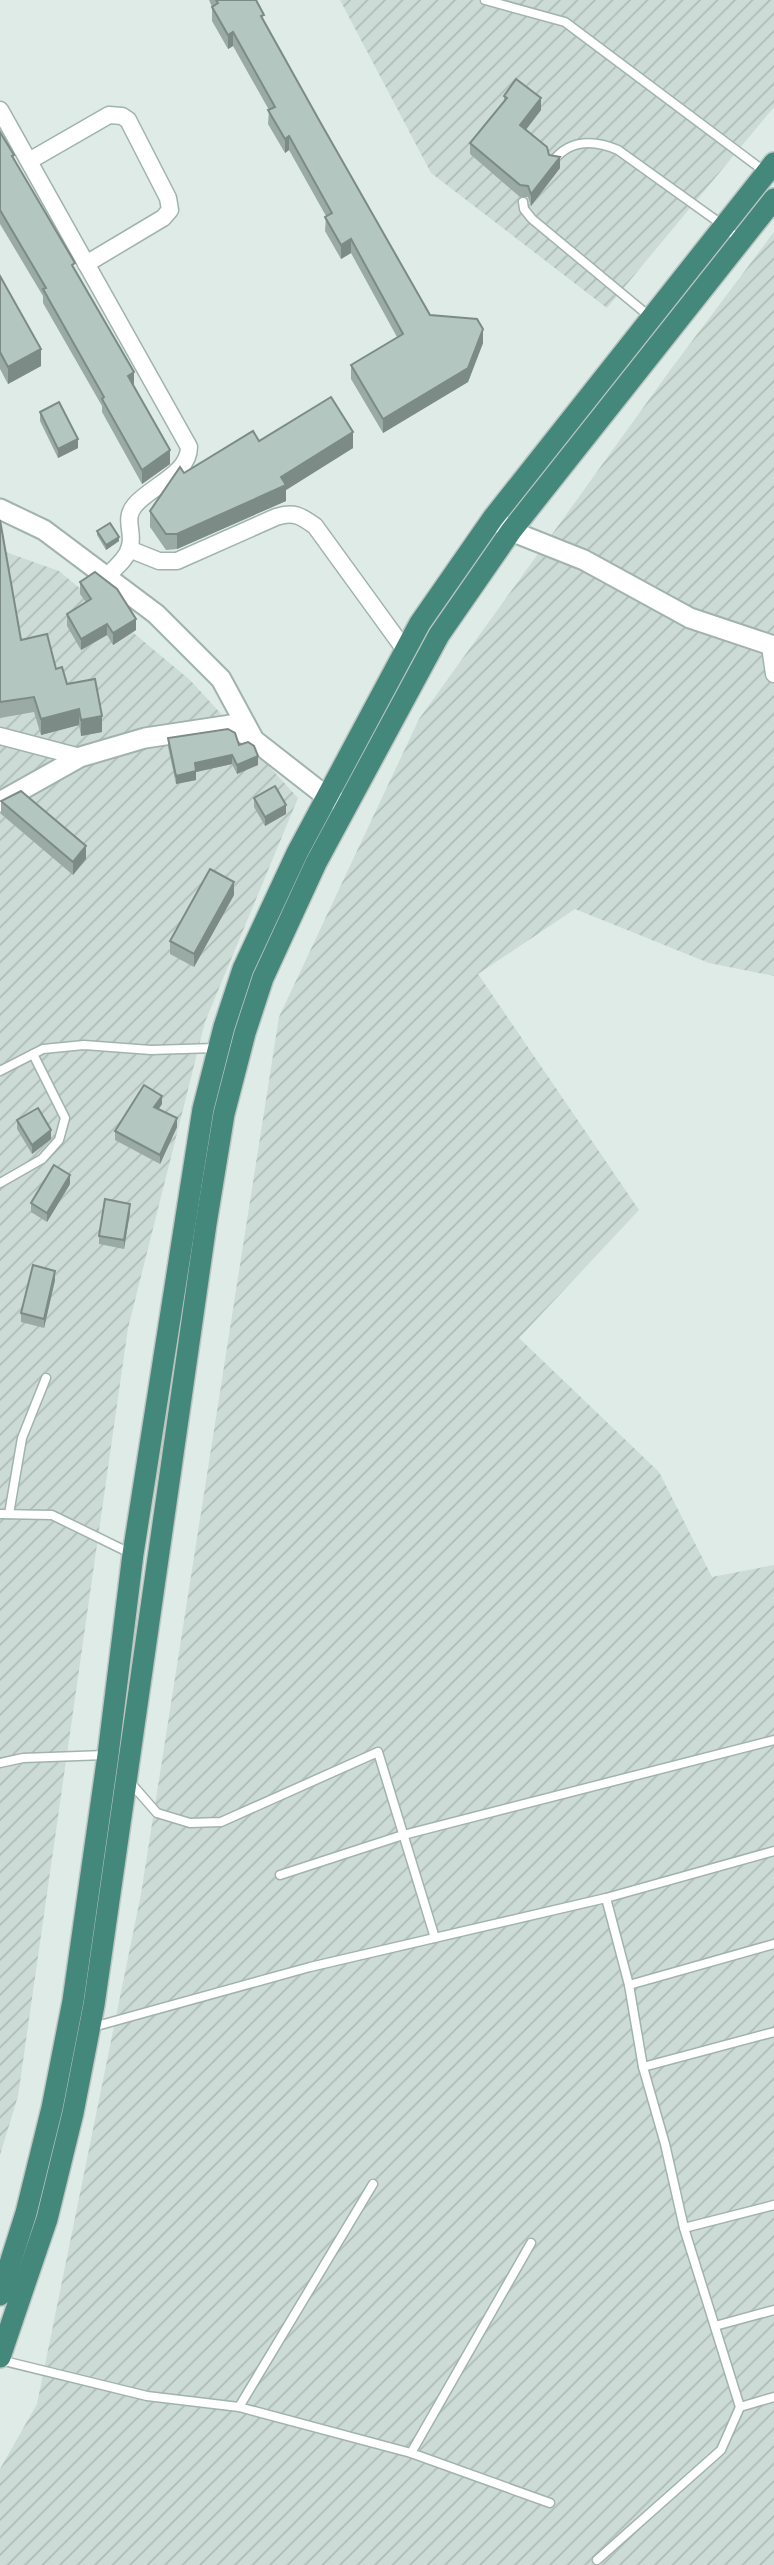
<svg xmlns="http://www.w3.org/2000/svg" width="774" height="2565" font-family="Manrope,sans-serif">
	<defs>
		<pattern id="industrial-furrows" width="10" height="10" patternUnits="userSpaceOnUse" patternTransform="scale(1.75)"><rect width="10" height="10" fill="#ccdbd5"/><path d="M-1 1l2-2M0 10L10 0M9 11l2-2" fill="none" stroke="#afbdb7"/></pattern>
	</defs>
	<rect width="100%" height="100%" fill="#deebe6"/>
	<g fill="url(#industrial-furrows)">
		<path d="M340 0H774V107L607 308 431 173Z"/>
		<path d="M774 232V976L709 963 575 909 478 974 639 1210 519 1338 659 1472 712 1577 774 1565V2565H0V2469L37 2404 141 1894 279 1017 419 719 671 369Z"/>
		<path d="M0 550 59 571 190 680 298 798 205 1022 128 1328 18 2096 0 2155Z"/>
	</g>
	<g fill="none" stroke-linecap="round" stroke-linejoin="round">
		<defs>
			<g id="service">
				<path d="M485 0 565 22 764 171"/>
				<path d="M553 161C570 139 595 140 618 150L724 226 740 241"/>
				<path d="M523 202 524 209 532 219 649 316"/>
				<path d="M0 1071 43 1049 84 1045 151 1050 215 1048"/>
				<path d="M0 1183 42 1159 59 1140 65 1118 33 1054"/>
				<path d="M0 1514 52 1515 132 1554"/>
				<path d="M9 1514 22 1438 46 1378"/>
				<path d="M0 1763 23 1758 105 1755"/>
				<path d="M129 1781 157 1813 190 1823 221 1822 378 1752 435 1938"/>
				<path d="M280 1875 403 1835 774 1740"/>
				<path d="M606 1898 629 1985 643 2067 665 2144 684 2228 740 2407 774 2397"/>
				<path d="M629 1985 774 1944"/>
				<path d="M93 2027 310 1967 606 1898 774 1851"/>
				<path d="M643 2067 774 2032"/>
				<path d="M684 2228 774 2205"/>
				<path d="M715 2326 774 2310"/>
				<path d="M0 2360 147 2396 239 2407 411 2453 550 2503"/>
				<path d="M239 2407 373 2184"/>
				<path d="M411 2453 531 2243"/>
				<path d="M597 2560 721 2450 740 2407"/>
			</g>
			<g id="minor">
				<path d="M0 110 189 447C189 474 151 486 135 505 123 519 134 531 130 546 128 558 115 568 107 576"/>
				<path d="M29 161 109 115 122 116 128 120 168 198 170 210 163 218 86 264"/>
				<path d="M129 549 159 561H177L276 517C294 511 301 516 315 526L405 650"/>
				<path d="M770 646 774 674"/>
				<path d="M0 736 80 757"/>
			</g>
			<g id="tertiary">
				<path d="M0 509 44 530 156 614 221 679 254 740 327 797 347 805"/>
				<path d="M493 518 511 531 584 560 690 618 774 646"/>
				<path d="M0 802 80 757 145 738 231 725 251 738"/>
			</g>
			<g id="trunk">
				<path d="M0 2295 26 2213 52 2108 73 2001 108 1755 133 1554 203 1109 224 1027 243 969 297 853 420 623 493 518 774 163"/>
				<path d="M0 2357 47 2219 73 2113 94 2005 206 1224 224 1114 245 1033 263 978 316 863 439 635 511 531 774 199"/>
			</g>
		</defs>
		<use href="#service" stroke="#a1b3ad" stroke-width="11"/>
		<use href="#minor" stroke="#a1b3ad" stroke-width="19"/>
		<use href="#tertiary" stroke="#a1b3ad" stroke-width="23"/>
		<use href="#trunk" stroke="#bcc5c2" stroke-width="24"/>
		<use href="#service" stroke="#fff" stroke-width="8"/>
		<use href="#minor" stroke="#fff" stroke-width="16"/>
		<use href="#tertiary" stroke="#fff" stroke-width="19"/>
		<use href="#trunk" stroke="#43887a" stroke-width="21"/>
	</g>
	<g fill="#9aaaa4">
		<path d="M209 0H256L264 21 319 120 430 315 483 343 468 382 383 433 351 379V365L397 337 351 253 341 259 325 231 326 216 289 150 285 153 268 124 269 110 233 46 228 49 212 21V7Z"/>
		<path d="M504 96 541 110 526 130 560 168 531 206 528 197H520L470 154V143L504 101Z"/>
		<path d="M0 132 14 159 75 271 134 386 170 464 142 484 102 412V406L43 303V296L0 224Z"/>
		<path d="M0 276 41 366 8 384 0 369Z"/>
		<path d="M40 412 78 448 58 458 40 421Z"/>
		<path d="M259 441 353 448 286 490V501L177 549 166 550 150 527V511L184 473Z"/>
		<path d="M0 520 21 640 56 669 102 732 81 736 79 725 41 735 34 712 0 718Z"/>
		<path d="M97 531 119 541 106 550 97 535Z"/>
		<path d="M80 582 136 630 113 645 107 635 81 650 67 626V614L86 602 80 594Z"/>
		<path d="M168 738 239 745 258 765 237 774 232 764 196 772V780L176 784 168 747Z"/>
		<path d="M254 798 286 814 265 826 254 807Z"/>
		<path d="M1 801 86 859 73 875 1 814Z"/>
		<path d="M234 895 194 967 170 954V941Z"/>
		<path d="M162 1104 158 1109 177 1127 160 1164 115 1140V1131Z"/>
		<path d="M17 1120 51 1139 32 1154 17 1129Z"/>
		<path d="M70 1184 47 1222 31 1212V1203Z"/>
		<path d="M130 1212 124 1249 99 1244V1236Z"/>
		<path d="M55 1280 44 1328 21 1322V1313Z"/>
	</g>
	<g fill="#7d8b86">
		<path d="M233 32V46L228 49V35Z"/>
		<path d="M541 98V110L520 137V125Z"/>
		<path d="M289 136V150L285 153V139Z"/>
		<path d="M560 157V168L531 206V194Z"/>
		<path d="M351 239V253L341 259V245Z"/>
		<path d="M483 329V343L468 382 383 433V419Z"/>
		<path d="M41 349V366L8 384V367Z"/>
		<path d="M134 372V386L128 376Z"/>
		<path d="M353 432V448L286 490V501L177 549V534L281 477Z"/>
		<path d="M78 439V448L58 458V449Z"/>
		<path d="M170 450V464L142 484V470Z"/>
		<path d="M119 537V541L106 550V545Z"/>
		<path d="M136 619V630L113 645V633Z"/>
		<path d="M107 624V635L81 650V639Z"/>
		<path d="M79 709V725L41 735V719Z"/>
		<path d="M102 716V732L81 736V720Z"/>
		<path d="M232 755V764L196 772V780L176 784V776L195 763Z"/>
		<path d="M258 756V765L237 774V765Z"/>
		<path d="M286 805V814L265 826V817Z"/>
		<path d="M86 846V859L73 875V862Z"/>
		<path d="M234 882V895L194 967V954Z"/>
		<path d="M162 1096V1104L154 1116V1107Z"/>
		<path d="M177 1118V1127L160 1164V1155Z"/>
		<path d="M51 1130V1139L32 1154V1145Z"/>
		<path d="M70 1175V1184L47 1222V1213Z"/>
		<path d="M130 1204V1212L124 1249V1240Z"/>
		<path d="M55 1271V1280L44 1328V1319Z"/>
	</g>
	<g fill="#b3c6bf" stroke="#7d8b86" stroke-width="2">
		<path d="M216 0H256L264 15 261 16 319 120 430 315 477 319 483 329 468 368 383 419 351 365 403 334 351 239 341 245 325 217 332 213 289 136 285 139 268 110 275 107 233 32 228 35 212 7 218 3Z"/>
		<path d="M516 79 541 98 520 125 547 147 549 155 560 157 531 194 528 186 520 185 470 143 507 98 504 96Z"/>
		<path d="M0 132 14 155 12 156 75 263 72 265 134 372 128 376 170 450 142 470 102 399 104 397 43 289 46 288 0 210Z"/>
		<path d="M0 276 41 349 8 367 0 352Z"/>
		<path d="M331 397 353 432 281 477 286 485 177 534H166L150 511 180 467 184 473 253 431 259 441Z"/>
		<path d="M59 402 78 439 58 449 40 412Z"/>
		<path d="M0 520 21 640 47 634 56 669 62 667 67 684 95 679 102 716 81 720 79 709 41 719 34 697 0 702Z"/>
		<path d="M110 523 119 537 106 545 97 531Z"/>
		<path d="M95 572 117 589 136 619 113 633 107 624 81 639 67 614 91 599 80 582Z"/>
		<path d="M228 729 235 733 239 745 248 742 254 746 258 756 237 765 232 755 195 763 196 771 176 776 168 738Z"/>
		<path d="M275 786 286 805 265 817 254 798Z"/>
		<path d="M21 791 86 846 73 862 1 801Z"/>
		<path d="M210 869 234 882 194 954 170 941Z"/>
		<path d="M144 1085 162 1096 154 1107 177 1118 160 1155 115 1131Z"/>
		<path d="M38 1108 51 1130 32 1145 17 1120Z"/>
		<path d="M54 1165 70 1175 47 1213 31 1203Z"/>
		<path d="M105 1199 130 1204 124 1240 99 1236Z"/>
		<path d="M33 1265 55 1271 44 1319 21 1313Z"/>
	</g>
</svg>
